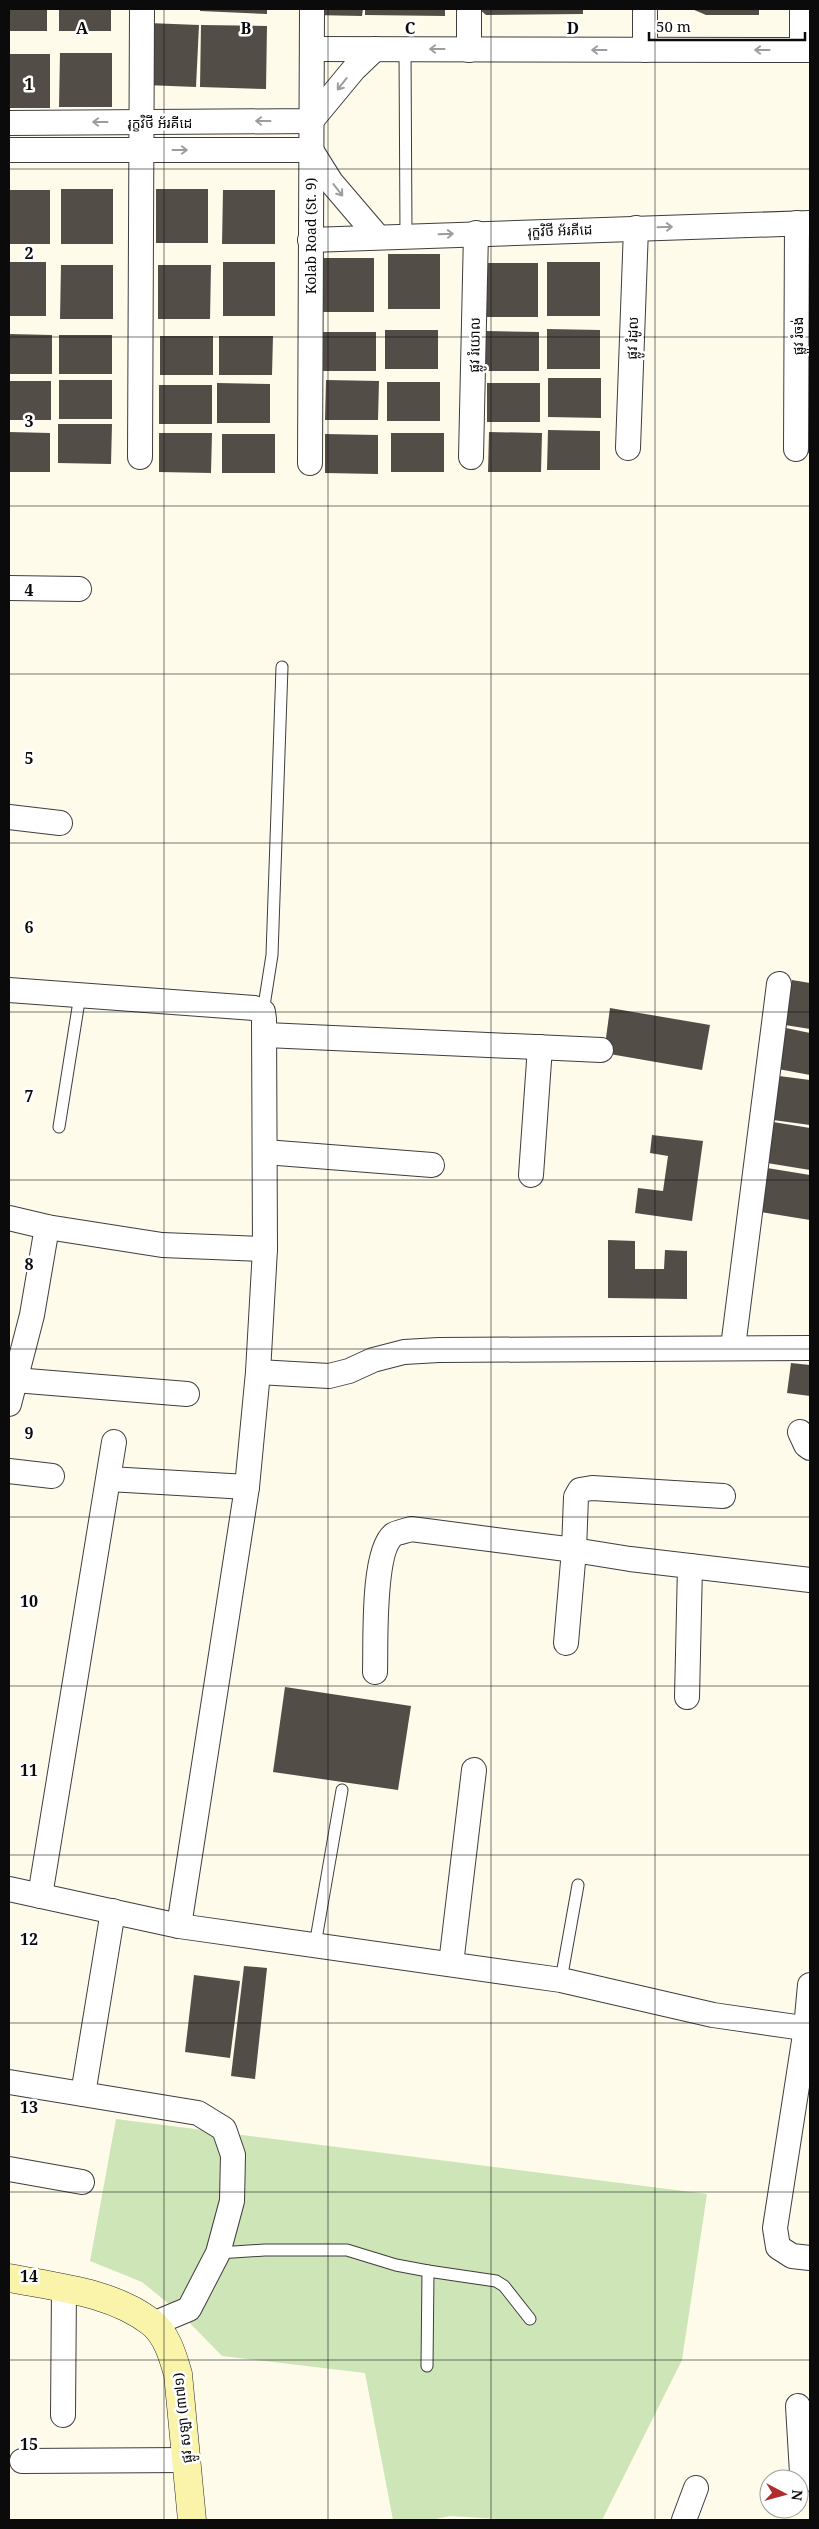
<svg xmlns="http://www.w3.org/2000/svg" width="819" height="2529" font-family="'Noto Serif','Noto Sans Khmer',serif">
	<rect width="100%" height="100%" fill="#fefbeb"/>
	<path fill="#cde5b7" d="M116 2119 707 2194 682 2360 602 2520H514L450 2516 431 2520H393L365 2373 222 2356 181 2314 142 2282 90 2261Z"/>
	<g fill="#534d48">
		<rect x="9" y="9" width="38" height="22"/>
		<rect x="59" y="9" width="52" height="22"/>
		<path d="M200 9H267V14L200 11Z"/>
		<path d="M313 9H363L362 16 313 15Z"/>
		<path d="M365 9H445V16L365 15Z"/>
		<path d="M479 9H583V14L486 15Z"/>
		<path d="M692 9H759V15H706Z"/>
		<path d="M148 23 199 25 196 87 146 85Z"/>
		<path d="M201 25 267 26 266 89 200 87Z"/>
		<path d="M60 53H112V107H59Z"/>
		<rect x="9" y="54" width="41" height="54"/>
		<rect x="61" y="189" width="52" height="55"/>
		<rect x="156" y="189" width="52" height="54"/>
		<rect x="9" y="190" width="41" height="54"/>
		<path d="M223 190H275V244H222Z"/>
		<path d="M800 243H810V303L799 302Z"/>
		<rect x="388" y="254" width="52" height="55"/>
		<rect x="322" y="258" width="52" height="54"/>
		<rect x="9" y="262" width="37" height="54"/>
		<rect x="223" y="262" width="52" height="54"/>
		<rect x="547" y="262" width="53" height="54"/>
		<rect x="485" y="263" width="53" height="54"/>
		<path d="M61 265H113V319H60Z"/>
		<path d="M158 265H211L210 319H158Z"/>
		<path d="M804 312H810V355H803Z"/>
		<path d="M547 329 600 330V369H547Z"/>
		<rect x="385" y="330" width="53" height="39"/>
		<path d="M486 331 539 332V371H486Z"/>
		<rect x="323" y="332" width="53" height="39"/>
		<path d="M9 334 52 335V374H9Z"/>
		<rect x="59" y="335" width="53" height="39"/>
		<rect x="160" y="336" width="53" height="39"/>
		<path d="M219 336H273L272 375H219Z"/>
		<path d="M803 359H810V403L802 402Z"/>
		<path d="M548 378H601V418L548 417Z"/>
		<rect x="59" y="380" width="53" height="39"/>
		<path d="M326 380 379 381 378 420H325Z"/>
		<rect x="9" y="381" width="42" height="39"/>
		<rect x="387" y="382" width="53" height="39"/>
		<path d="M217 383 270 384V423H217Z"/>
		<rect x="487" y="383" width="53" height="39"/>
		<rect x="159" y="385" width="53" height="39"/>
		<path d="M802 409H810V453H801Z"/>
		<path d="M58 424H112L111 464 58 463Z"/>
		<path d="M548 430 600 431V470H547Z"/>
		<path d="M9 432 50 433V472H9Z"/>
		<path d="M489 432 542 433 541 472H488Z"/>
		<path d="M159 433H212L211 473 159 472Z"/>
		<rect x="391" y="433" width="53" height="39"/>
		<rect x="222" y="434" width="53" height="39"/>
		<path d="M325 434 378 435V474L325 473Z"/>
		<path d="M792 980 810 983V1029L785 1025Z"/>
		<path d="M610 1008 710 1025 702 1070 604 1053Z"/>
		<path d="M786 1028 810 1033V1075L778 1069Z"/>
		<path d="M779 1076 810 1080V1125L773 1120Z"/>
		<path d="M773 1122 810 1128V1170L767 1163Z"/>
		<path d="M652 1135 703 1141 692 1221 635 1213 638 1188 663 1191 668 1156 650 1153Z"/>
		<path d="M767 1168 810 1175V1220L760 1212Z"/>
		<path d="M608 1240 635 1241V1269H664L665 1250 687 1251V1299L608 1298Z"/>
		<path d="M791 1363 810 1365V1396L787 1393Z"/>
		<path d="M285 1687 411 1706 398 1790 273 1772Z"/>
		<path d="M244 1966 267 1968 255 2079 231 2076Z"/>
		<path d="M194 1975 240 1981 230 2058 185 2052Z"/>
	</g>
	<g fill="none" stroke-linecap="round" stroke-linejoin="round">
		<defs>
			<g id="lane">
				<path d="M405 49 406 236"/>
				<path d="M263 1012 272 955 282 667"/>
				<path d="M59 1127 80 995"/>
				<path d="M315 1945 342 1790"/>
				<path d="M561 1980 578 1885"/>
				<path d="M218 2253 265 2250H347L396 2265 428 2271 427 2366"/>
				<path d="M428 2271 496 2281 504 2286 530 2319"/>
			</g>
			<g id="street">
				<path d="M645 9V50"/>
				<path d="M802 9V50"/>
				<path d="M312 49 810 50"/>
				<path d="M469 50V9"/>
				<path d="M9 123 311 121 354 69 375 49"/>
				<path d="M9 150H311L331 182 378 237"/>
				<path d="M310 240 810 223"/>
				<path d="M628 448 636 228"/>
				<path d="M796 449 797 223"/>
				<path d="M140 457 142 9"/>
				<path d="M471 457 476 233"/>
				<path d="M310 463 312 9"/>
				<path d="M9 588 79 589"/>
				<path d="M9 817 60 823"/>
				<path d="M9 990 254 1008 263 1012 264 1019 265 1249 258 1372 247 1487 179 1926"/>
				<path d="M266 1035 601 1050"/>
				<path d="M265 1152 432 1165"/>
				<path d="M531 1175 540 1047"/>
				<path d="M9 1218 47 1227 162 1245 265 1249"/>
				<path d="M733 1347 779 984"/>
				<path d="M258 1372 329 1376 349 1371 373 1360 404 1352 439 1350 810 1348"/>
				<path d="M15 1380 187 1394"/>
				<path d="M9 1404 32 1315 47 1227"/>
				<path d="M800 1432 806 1445 810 1448"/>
				<path d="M9 1471 52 1476"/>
				<path d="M109 1479 247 1487"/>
				<path d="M566 1643 574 1550 630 1559 810 1580"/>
				<path d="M375 1672C376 1644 372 1553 393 1535 397 1532 406 1531 411 1529L574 1550 576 1497 580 1490 592 1488 723 1496"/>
				<path d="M687 1697 690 1566"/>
				<path d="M9 1889 179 1926 561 1980 713 2015 810 2029"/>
				<path d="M40 1896 114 1442"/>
				<path d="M451 1964 474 1770"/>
				<path d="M810 1985 806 2028 775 2228 778 2247 792 2256 810 2258"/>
				<path d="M9 2082 198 2113 224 2129 233 2155 232 2201 218 2253 189 2309 153 2324"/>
				<path d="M83 2094 113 1911"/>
				<path d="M9 2169 82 2182"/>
				<path d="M798 2406 802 2473 810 2479"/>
				<path d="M63 2415 64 2288"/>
				<path d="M22 2461 186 2460"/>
				<path d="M684 2520 696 2488"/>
			</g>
			<path id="secondary" d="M9 2278C56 2287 113 2292 152 2323 167 2335 173 2357 178 2374L192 2520"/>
		</defs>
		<use href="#lane" stroke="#3e3e3e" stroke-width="13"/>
		<use href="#street" stroke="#3e3e3e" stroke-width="26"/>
		<use href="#secondary" stroke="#2d2d2d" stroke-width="29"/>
		<use href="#lane" stroke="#fff" stroke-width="11"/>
		<use href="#street" stroke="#fff" stroke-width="24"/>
		<use href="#secondary" stroke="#f9f4aa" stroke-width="28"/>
	</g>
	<defs><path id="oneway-shaft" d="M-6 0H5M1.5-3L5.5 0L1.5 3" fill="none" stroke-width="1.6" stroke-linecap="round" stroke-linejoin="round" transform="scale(1.25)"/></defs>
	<g stroke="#9d9d9d">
		<use href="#oneway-shaft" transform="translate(437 49) rotate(-180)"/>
		<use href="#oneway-shaft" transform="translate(599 50) rotate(-180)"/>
		<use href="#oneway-shaft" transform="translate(762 50) rotate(-180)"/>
		<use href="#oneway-shaft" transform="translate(342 84) rotate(128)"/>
		<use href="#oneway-shaft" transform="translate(263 121) rotate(180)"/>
		<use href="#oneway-shaft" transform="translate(100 122) rotate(180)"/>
		<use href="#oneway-shaft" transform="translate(180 150)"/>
		<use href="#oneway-shaft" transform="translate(338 190) rotate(52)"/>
		<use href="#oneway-shaft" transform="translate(665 227) rotate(-2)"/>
		<use href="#oneway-shaft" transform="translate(446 234) rotate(-2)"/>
	</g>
	<path fill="none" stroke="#0b0b0b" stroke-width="1" stroke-opacity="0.55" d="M164 9V2520M328 9V2520M491 9V2520M655 9V2520M9 169H810M9 337H810M9 506H810M9 674H810M9 843H810M9 1012H810M9 1180H810M9 1349H810M9 1517H810M9 1686H810M9 1855H810M9 2023H810M9 2192H810M9 2360H810"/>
	<g text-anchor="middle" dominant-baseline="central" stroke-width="5" stroke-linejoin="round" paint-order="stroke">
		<g font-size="14" fill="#0b0b0b" stroke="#fff">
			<text x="160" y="122">រុក្ខវិថី អ័រគីដេ</text>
			<text transform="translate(560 230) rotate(-2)">រុក្ខវិថី អ័រគីដេ</text>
			<text transform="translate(310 236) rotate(-90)">Kolab Road (St. 9)</text>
			<text transform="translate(797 336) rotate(-90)">ផ្លូវ រំចង់</text>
			<text transform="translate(632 338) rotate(-88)">ផ្លូវ រំដូល</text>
			<text transform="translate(474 345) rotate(-89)">ផ្លូវ រំយោល</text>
			<text transform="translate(182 2418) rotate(-96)">ផ្លូវ សឡា (៣៧១)</text>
		</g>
	</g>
	<g font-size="16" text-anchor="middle" font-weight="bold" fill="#0b0b0b" stroke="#fff" stroke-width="5" stroke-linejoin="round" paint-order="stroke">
		<text x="82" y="34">A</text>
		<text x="246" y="34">B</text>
		<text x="410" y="34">C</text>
		<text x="573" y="34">D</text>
		<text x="29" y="90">1</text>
		<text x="29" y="259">2</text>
		<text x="29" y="427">3</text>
		<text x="29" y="596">4</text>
		<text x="29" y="764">5</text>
		<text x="29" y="933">6</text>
		<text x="29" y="1102">7</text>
		<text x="29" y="1270">8</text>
		<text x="29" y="1439">9</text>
		<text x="29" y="1607">10</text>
		<text x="29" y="1776">11</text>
		<text x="29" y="1945">12</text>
		<text x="29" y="2113">13</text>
		<text x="29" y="2282">14</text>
		<text x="29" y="2450">15</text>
	</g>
	<rect width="819" height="2529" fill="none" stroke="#0b0b0b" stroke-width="20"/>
	<g transform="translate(784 2494) rotate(96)"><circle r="24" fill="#ffffff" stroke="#9d9d9d"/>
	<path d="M0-4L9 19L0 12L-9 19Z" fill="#b12d2d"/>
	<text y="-8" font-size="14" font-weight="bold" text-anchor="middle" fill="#0b0b0b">N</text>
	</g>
	<path d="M649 32v8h156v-8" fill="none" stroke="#0b0b0b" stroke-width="2.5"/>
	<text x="656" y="32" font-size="15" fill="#0b0b0b" stroke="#ffffff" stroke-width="4" paint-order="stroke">50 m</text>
</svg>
